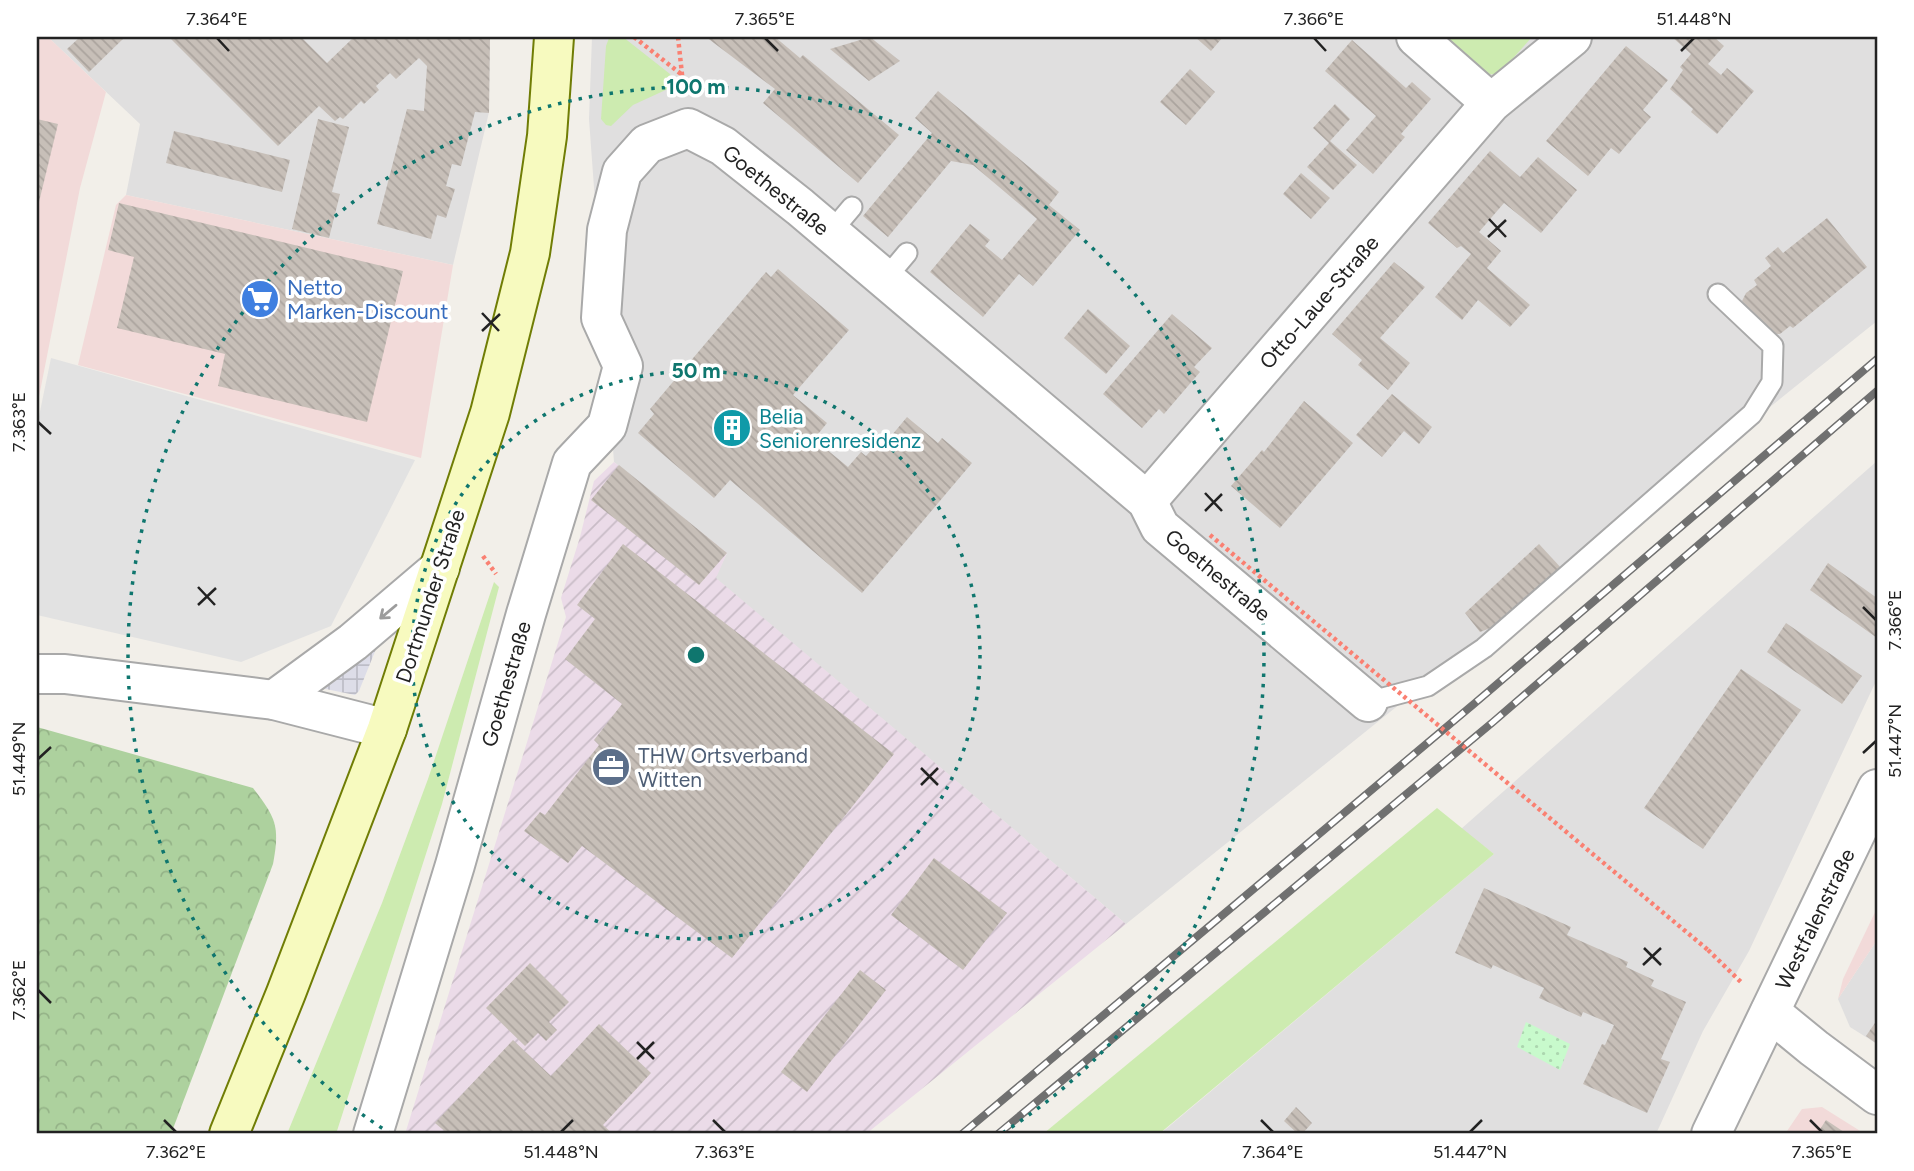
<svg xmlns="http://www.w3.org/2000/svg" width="1914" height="1171" font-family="Figtree,sans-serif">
	<defs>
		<pattern id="industrial-furrows" width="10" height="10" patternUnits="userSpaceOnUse" patternTransform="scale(1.75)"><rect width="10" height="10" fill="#ebdbe8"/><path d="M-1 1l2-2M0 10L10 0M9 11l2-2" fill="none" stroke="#c9bcc7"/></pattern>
		<pattern id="forest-crowns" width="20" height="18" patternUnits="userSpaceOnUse" patternTransform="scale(1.75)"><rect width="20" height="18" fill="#add19e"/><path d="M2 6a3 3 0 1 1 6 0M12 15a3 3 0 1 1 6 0" fill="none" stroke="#95b388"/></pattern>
		<pattern id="park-dots" width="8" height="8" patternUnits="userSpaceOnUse" patternTransform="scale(1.75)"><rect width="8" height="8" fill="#c8facc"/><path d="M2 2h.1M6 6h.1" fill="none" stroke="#acd6af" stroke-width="1.8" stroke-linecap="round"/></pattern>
		<pattern id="plaza-grid" width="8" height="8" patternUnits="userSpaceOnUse" patternTransform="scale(1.75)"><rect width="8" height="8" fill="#dddde8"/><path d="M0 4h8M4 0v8" fill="none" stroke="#bdbdc7"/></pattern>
		<pattern id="building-back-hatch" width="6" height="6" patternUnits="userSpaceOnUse" patternTransform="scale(1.75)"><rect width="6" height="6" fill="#c7bfb8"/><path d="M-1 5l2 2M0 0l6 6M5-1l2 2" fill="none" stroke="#aba49e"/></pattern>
	</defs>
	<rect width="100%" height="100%" fill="#f2efe9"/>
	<g fill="#e0dfdf">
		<path d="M48 37H490L489 112 453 265 126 195 140 124Z"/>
		<path d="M592 37H1877V321L1126 924 715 578 727 553 614 462 589 119Z"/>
		<path d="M1877 461V679L1749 951 1703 1031 1656 1134H1160L1494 854 1461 829Z"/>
		<path d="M1877 940V1044L1850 1027 1838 999Z"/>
	</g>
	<g fill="#f2dad9">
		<path d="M37 37H48L106 92 80 188 37 407Z"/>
		<path d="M126 195 453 265 421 458 78 365 116 205Z"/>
		<path d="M1877 908V940L1838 999 1843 979Z"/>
		<path d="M1822 1107 1865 1134H1785L1802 1109Z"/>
	</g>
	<path fill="url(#industrial-furrows)" d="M614 462 727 553 716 578 1126 924 866 1134H405L566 617 561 598 580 537 594 481Z"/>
	<g fill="#cdebb0">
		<path d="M613 37H623L670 74 673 80 670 88 633 105 611 126 606 125 601 119 606 46 609 38Z"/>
		<path d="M1430 37H1532L1499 74 1473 75Z"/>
		<path d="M494 582 499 587 442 804 336 1134H287L382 903 428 779Z"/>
		<path d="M1437 808 1494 854 1159 1134H1043Z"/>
	</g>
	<path fill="url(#forest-crowns)" d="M37 727 253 788C276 818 280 826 273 864L171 1134H37Z"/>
	<path fill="url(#park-dots)" d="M1526 1022 1570 1044 1560 1070 1517 1047Z"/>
	<path fill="#e2e2e2" d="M51 358 415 460 331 626 241 662 37 615V426Z"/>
	<path fill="url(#plaza-grid)" d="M378 644 359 691 355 695 316 687Z"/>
	<g fill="url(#building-back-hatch)">
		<path d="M80 37H125L89 72 67 49Z"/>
		<path d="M169 37H301L327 63 354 37H490L489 113 475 112 461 166 452 164 446 186 455 189 446 218 437 215 431 239 377 224 407 109 424 111 427 66 419 58 396 79 390 73 376 86 379 90 364 104 361 101 343 119 340 117 335 121 319 106 278 146Z"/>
		<path d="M706 37H775L800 58 803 55 899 135 858 183 763 103 775 89Z"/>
		<path d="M870 37 900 61 869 81 830 49Z"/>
		<path d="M1195 37H1223L1211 51Z"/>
		<path d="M1672 37H1714L1724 46 1708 64 1721 75 1727 68 1754 91 1717 134 1691 112 1693 109 1670 89 1683 70 1680 67 1691 54Z"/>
		<path d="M1352 40 1406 88 1412 82 1431 99 1401 134 1405 137 1373 174 1346 150 1376 116 1325 71Z"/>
		<path d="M1626 46 1668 80 1643 110 1651 117 1636 134 1619 154 1611 148 1588 176 1546 141Z"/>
		<path d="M1190 69 1215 92 1186 125 1160 102Z"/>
		<path d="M938 91 1059 192 1049 205 1080 230 1033 286 1019 274 983 317 930 272 970 224 990 240 985 246 1002 260 1037 219 973 165 951 161 888 237 863 216 932 133 915 118Z"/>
		<path d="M1335 104 1350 119 1330 141 1357 165 1333 190 1307 167 1329 143 1313 128Z"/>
		<path d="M37 119 58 124 38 206H37Z"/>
		<path d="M318 119 349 127 332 192 340 194 329 238 292 229Z"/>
		<path d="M174 131 290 160 282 192 166 163Z"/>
		<path d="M1490 151 1520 177 1538 157 1577 190 1541 233 1504 203 1479 232 1501 251 1487 268 1530 305 1510 327 1478 300 1462 320 1435 297 1471 254 1461 246 1457 248 1428 223Z"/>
		<path d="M1301 173 1330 198 1311 219 1283 194Z"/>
		<path d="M119 203 403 271 367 422 218 386 225 354 117 328 134 257 108 250Z"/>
		<path d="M1827 218 1867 267 1793 328 1790 326 1780 334H1770L1742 301 1746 293 1757 285 1754 280 1771 266 1765 258 1778 247 1783 253Z"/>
		<path d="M1394 262 1425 287 1380 338 1410 363 1388 390 1358 365 1362 360 1332 334Z"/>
		<path d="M778 269 849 330 793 395 827 423 814 439 848 467 861 452 866 456 883 437 887 441 907 417 938 443 942 438 972 463 862 593 730 480 714 498 638 433 654 414 650 409 766 272 771 277Z"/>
		<path d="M1088 309 1130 346 1106 374 1064 338Z"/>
		<path d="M1172 314 1212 348 1194 367 1200 372 1164 414 1159 409 1142 428 1103 394Z"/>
		<path d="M1392 394 1432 427 1419 444 1404 431 1382 457 1356 435Z"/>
		<path d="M1304 401 1353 443 1280 528 1231 486 1262 450 1264 452Z"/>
		<path d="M619 465 727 553 699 585 591 500Z"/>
		<path d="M623 544 894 754 732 958 582 846 568 863 524 831 540 812 545 815 599 745 594 740 622 704 565 659 595 619 577 605Z"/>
		<path d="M1539 544 1563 570 1501 624 1480 632 1465 613Z"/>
		<path d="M1828 563 1877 598V638L1810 590Z"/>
		<path d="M1786 623 1862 676 1842 704 1767 652Z"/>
		<path d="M1741 669 1801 710 1703 849 1644 808Z"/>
		<path d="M934 858 1007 913 963 970 891 915Z"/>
		<path d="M1484 888 1571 927 1567 935 1628 962 1626 967 1654 980 1651 986 1686 1002 1661 1059 1670 1062 1647 1113 1583 1084 1602 1044 1605 1045 1614 1025 1583 1012 1581 1017 1539 998 1544 988 1493 965 1491 969 1455 953Z"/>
		<path d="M530 963 569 1002 549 1022 557 1030 546 1041 538 1033 525 1046 486 1008Z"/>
		<path d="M860 970 886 990 807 1092 781 1072Z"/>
		<path d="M1877 1020V1044L1866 1036Z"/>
		<path d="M599 1024 651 1073 603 1125 613 1134H448L435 1123 513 1040 551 1076Z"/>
		<path d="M1296 1107 1312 1123 1302 1134H1298L1284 1121Z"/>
		<path d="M1826 1120 1847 1134H1817Z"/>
	</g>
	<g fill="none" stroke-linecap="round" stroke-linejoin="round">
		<defs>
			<g id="service">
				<path d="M830 233 852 207"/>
				<path d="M885 279 907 253"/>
				<path d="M1368 702 1428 686 1484 648 1752 414 1772 382 1773 346 1718 294"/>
			</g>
			<g id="minor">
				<path d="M1416 37 1491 103"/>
				<path d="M1147 501 1491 103 1572 37"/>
				<path d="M37 674H65L274 700 387 729"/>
				<path d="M274 700 353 642 440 568"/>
				<path d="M1770 1012 1814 1048 1877 1095"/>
				<path d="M373 1134 455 865 526 614 572 463 607 426 623 366 601 318 607 230 622 172 647 144 688 128 723 146 800 207 1147 501 1160 527 1368 702"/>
			</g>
			<path id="tertiary" d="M1711 1134 1877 789"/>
			<path id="secondary" d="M229 1134 286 993 387 729 490 413 530 253 547 136 554 37"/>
		</defs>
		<use href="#service" stroke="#a9a9a9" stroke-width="23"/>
		<use href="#minor" stroke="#a9a9a9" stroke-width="42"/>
		<use href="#tertiary" stroke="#a9a9a9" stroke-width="42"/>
		<use href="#secondary" stroke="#707d05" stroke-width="42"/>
		<g stroke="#fa8072" stroke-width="4.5" stroke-dasharray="3.5 3.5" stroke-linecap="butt">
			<path d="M634 37 681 74"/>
			<path d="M678 37 684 93"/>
			<path d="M483 556 496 574"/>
			<path d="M1708 950 1743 984"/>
		</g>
		<use href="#service" stroke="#fff" stroke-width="19"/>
		<use href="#minor" stroke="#fff" stroke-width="38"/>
		<use href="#tertiary" stroke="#fff" stroke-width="38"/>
		<use href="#secondary" stroke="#f7fabf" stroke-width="38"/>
		<defs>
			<g id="rail">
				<path d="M962 1134 1475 703 1877 359"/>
				<path d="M998 1134 1493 722 1877 391"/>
			</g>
		</defs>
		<use href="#rail" stroke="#707070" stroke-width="8"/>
		<use href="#rail" stroke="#fff" stroke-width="5" stroke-dasharray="16" stroke-linecap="butt"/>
		<path stroke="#fa8072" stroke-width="4.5" stroke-dasharray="3.5 3.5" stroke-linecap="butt" d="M1210 535 1708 950"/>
	</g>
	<defs><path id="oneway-shaft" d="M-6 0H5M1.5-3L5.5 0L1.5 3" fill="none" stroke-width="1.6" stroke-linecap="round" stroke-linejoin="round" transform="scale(1.75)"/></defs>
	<use stroke="#9c9c9c" href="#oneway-shaft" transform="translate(388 612) rotate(140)"/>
	<path fill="none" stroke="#222" stroke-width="2.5" d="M217 38 229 51M765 38 778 51M1314 38 1326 51M1681 51 1694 38M1489 219 1506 237M1488 237 1506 220M482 313 499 331M482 331 500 314M38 422 51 434M1205 493 1222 511M1205 511 1222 494M198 587 215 605M198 605 216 588M1863 607 1876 620M1863 753 1876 741M38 759 51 747M921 768 938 785M921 785 938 768M1644 948 1661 965M1643 965 1661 948M38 990 51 1003M637 1042 654 1059M637 1059 654 1042M164 1120 176 1132M713 1120 725 1132M1261 1120 1273 1132M1810 1120 1822 1132M561 1132 573 1120M1470 1132 1482 1120"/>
	<g fill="none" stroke="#0f766e" stroke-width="3.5" stroke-dasharray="3.5 7">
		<circle cx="696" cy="655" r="284"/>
		<path d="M391 1134A568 568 0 1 1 1001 1134"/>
	</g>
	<defs>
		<symbol id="supermarket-disc" viewBox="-11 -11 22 22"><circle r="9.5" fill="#3f7fe0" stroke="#fff"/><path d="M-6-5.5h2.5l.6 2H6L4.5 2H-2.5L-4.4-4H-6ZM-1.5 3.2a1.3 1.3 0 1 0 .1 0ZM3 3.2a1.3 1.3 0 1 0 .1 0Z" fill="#fff"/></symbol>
		<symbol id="building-disc" viewBox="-11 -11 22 22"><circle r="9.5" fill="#0f9aa8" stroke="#fff"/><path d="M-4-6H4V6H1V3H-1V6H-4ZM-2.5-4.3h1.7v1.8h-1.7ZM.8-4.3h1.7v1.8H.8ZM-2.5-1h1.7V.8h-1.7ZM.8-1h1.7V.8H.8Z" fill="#fff"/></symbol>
		<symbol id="office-disc" viewBox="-11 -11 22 22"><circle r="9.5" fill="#5c6f8a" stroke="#fff"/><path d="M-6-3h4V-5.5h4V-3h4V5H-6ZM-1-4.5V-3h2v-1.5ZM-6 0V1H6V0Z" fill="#fff"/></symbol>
	</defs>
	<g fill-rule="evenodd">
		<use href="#supermarket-disc" x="238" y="277" width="44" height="44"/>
		<use href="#building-disc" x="710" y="406" width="44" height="44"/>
		<use href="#office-disc" x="589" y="745" width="44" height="44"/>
	</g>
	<g text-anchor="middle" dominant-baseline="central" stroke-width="7" stroke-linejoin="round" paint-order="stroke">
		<g font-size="21" fill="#222" stroke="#fff">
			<text transform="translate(776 190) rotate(39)">Goethestraße</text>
			<text transform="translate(1319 302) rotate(-49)">Otto-Laue-Straße</text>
			<text transform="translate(1218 575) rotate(40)">Goethestraße</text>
			<text transform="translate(430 596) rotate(-72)">Dortmunder Straße</text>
			<text transform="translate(506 684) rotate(-74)">Goethestraße</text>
			<text transform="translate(1815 919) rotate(-64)">Westfalenstraße</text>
		</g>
		<g font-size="21" fill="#366cbe" stroke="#fff" text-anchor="start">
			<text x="287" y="287">Netto<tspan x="287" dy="24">Marken-Discount</tspan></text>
		</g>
		<g font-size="21" fill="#0d838f" stroke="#fff" text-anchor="start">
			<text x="759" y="416">Belia<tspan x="759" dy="24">Seniorenresidenz</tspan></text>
		</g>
		<g font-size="21" fill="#4e5e75" stroke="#fff" text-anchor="start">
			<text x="638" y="755">THW Ortsverband<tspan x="638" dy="24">Witten</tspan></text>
		</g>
	</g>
	<circle cx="696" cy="655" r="10" fill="#0f766e" stroke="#fff" stroke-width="3.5"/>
	<g font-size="21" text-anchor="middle" font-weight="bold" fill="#0f766e" stroke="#fff" stroke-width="7" stroke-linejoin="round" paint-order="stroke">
		<text x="696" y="94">100 m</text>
		<text x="696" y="378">50 m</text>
	</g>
	<rect width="1914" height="1171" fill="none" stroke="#ffffff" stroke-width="77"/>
	<rect x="38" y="38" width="1838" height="1094" fill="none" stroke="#222" stroke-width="2.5"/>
	<g font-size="18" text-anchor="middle" fill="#222">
		<text x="217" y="25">7.364°E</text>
		<text x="765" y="25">7.365°E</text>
		<text x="1314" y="25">7.366°E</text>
		<text x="1694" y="25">51.448°N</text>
		<text transform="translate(19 422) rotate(-90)" y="6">7.363°E</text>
		<text transform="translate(1895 620) rotate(-90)" y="6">7.366°E</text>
		<text transform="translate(1895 741) rotate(-90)" y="6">51.447°N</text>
		<text transform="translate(19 759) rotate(-90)" y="6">51.449°N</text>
		<text transform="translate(19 990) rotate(-90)" y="6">7.362°E</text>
		<text x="176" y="1158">7.362°E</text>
		<text x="561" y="1158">51.448°N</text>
		<text x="725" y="1158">7.363°E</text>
		<text x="1273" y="1158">7.364°E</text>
		<text x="1470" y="1158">51.447°N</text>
		<text x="1822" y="1158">7.365°E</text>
	</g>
</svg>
